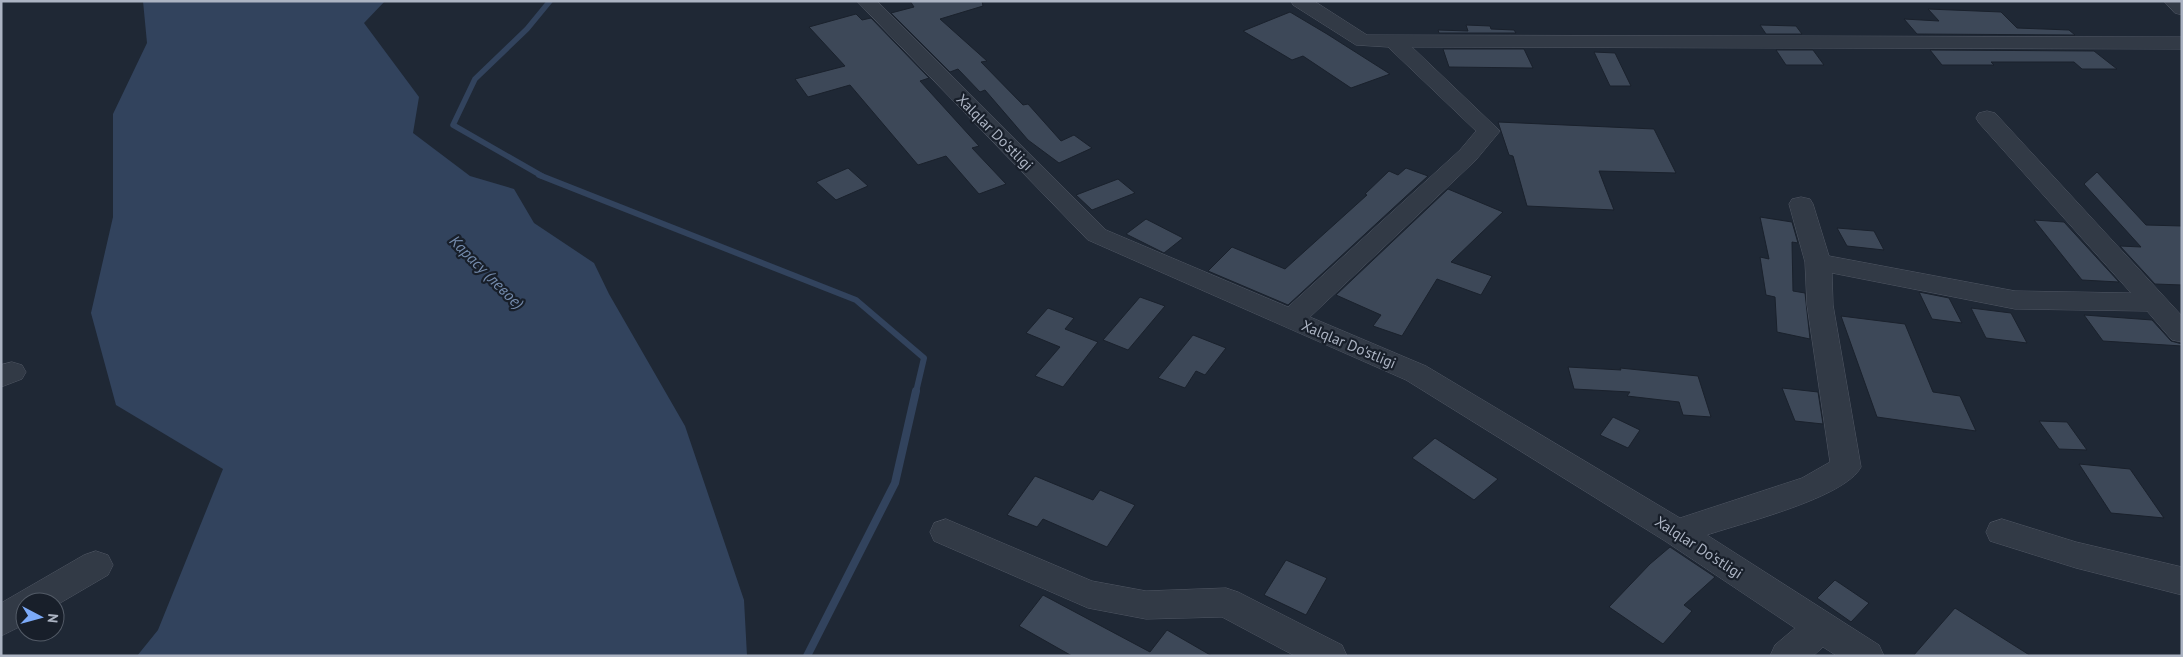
<svg xmlns="http://www.w3.org/2000/svg" width="2183" height="657" font-family="'PT Sans',sans-serif">
	<rect width="100%" height="100%" fill="#1f2835"/>
	<path fill="#32435d" d="M143 1H385L364 23 419 97 413 133 470 176 514 189 534 223 594 263 609 294 685 426 744 600 747 656H137L158 630 223 469 116 405 91 313 113 217V114L147 43Z"/>
	<g fill="none" stroke-linecap="round" stroke-linejoin="round">
		<path stroke="#32435d" stroke-width="5.5" d="M542 176 453 125 475 79 527 29 550 1"/>
		<path stroke="#32435d" stroke-width="6" d="M539 175 856 300 924 358 916 392"/>
		<path stroke="#32435d" stroke-width="8" d="M807 656 895 483 916 391"/>
	</g>
	<g fill="#3d4858" stroke="#1a212c">
		<path d="M910 1H982L983 6 940 19 987 61 981 62 1023 105 1028 104 1061 141 1074 135 1092 148 1059 163 1028 140 985 90 980 92 958 69 950 72 891 13 914 7Z"/>
		<path d="M1928 9 2001 12 2017 28 2069 30 2075 35 1917 34 1904 19 1939 21Z"/>
		<path d="M1290 12 1327 34 1390 74 1351 88 1303 56 1292 60 1243 31Z"/>
		<path d="M856 14 862 20 871 18 929 78 920 81 979 146 972 148 1006 184 979 194 946 156 918 165 850 85 808 97 795 79 845 66 809 27Z"/>
		<path d="M1466 25 1490 26 1491 29 1514 30 1516 33H1439L1438 30 1468 31Z"/>
		<path d="M1760 25 1796 26 1802 34H1766Z"/>
		<path d="M1443 49H1524L1533 68 1449 67Z"/>
		<path d="M1776 50H1813L1824 65H1786Z"/>
		<path d="M1930 50 2094 51 2117 69H2082L2074 62H1991L1994 65H1942Z"/>
		<path d="M1594 52 1615 53 1631 86H1610Z"/>
		<path d="M1498 122 1654 129 1676 173 1599 171 1614 210 1527 206 1513 156 1509 155Z"/>
		<path d="M848 168 868 186 836 200 816 182Z"/>
		<path d="M1406 168 1428 176 1288 305 1208 271 1232 247 1285 269 1367 195 1365 194 1389 171 1398 175Z"/>
		<path d="M2097 172 2146 225 2182 226V285L2155 284 2120 246 2141 247 2084 184Z"/>
		<path d="M1118 179 1135 193 1092 210 1076 195Z"/>
		<path d="M1448 189 1503 212 1451 262 1492 276 1481 295 1437 279 1402 336 1373 326 1381 315 1336 295Z"/>
		<path d="M1760 217 1792 222 1798 243 1792 242 1793 291 1805 293 1810 339 1777 332 1775 297 1766 295 1760 257 1769 259Z"/>
		<path d="M1146 219 1183 238 1164 253 1126 234Z"/>
		<path d="M2034 220 2064 222 2119 282 2082 280Z"/>
		<path d="M1837 228 1874 231 1884 250 1847 246Z"/>
		<path d="M1919 292 1949 298 1962 323 1932 319Z"/>
		<path d="M1140 297 1165 306 1128 350 1103 340Z"/>
		<path d="M1048 308 1074 318 1065 329 1098 342 1063 387 1035 376 1060 347 1026 333Z"/>
		<path d="M1971 308 2011 313 2027 343 1986 338Z"/>
		<path d="M2084 315 2152 320 2171 341 2182 344V346L2103 341Z"/>
		<path d="M1841 316 1905 324 1933 392 1960 396 1976 431 1877 417Z"/>
		<path d="M1193 335 1226 348 1205 375 1196 371 1185 388 1158 378Z"/>
		<path d="M1568 367 1621 370 1620 368 1698 376 1711 417 1683 415 1679 402 1627 396 1630 392 1574 389Z"/>
		<path d="M1782 388 1818 392 1823 424 1795 421Z"/>
		<path d="M1613 417 1640 430 1628 448 1600 435Z"/>
		<path d="M2039 421 2067 422 2087 450 2059 449Z"/>
		<path d="M1435 438 1498 479 1474 500 1412 458Z"/>
		<path d="M2079 464 2130 469 2164 518 2111 513Z"/>
		<path d="M1035 476 1093 500 1100 490 1135 505 1107 547 1043 519 1037 527 1007 515Z"/>
		<path d="M1670 547 1715 577 1684 605 1692 611 1663 644 1609 607 1650 564Z"/>
		<path d="M1286 560 1327 578 1306 615 1264 595Z"/>
		<path d="M1835 580 1869 603 1851 622 1817 598Z"/>
		<path d="M1043 595 1150 652 1167 630 1212 656H1072L1019 626Z"/>
		<path d="M1955 608 2031 656H1913Z"/>
	</g>
	<g fill="none" stroke-linecap="round" stroke-linejoin="round">
		<defs>
			<g id="minor">
				<path d="M857 1H877L1106 230 1288 307 1460 150 1476 131 1388 47 1356 45 1293 5 1291 1H1314L1367 35 2182 37V49L1412 47 1500 131 1476 160 1310 317 1426 366 1680 518 1802 478 1830 462 1807 305 1805 262 1789 204 1792 199 1801 197 1810 199 1813 204 1829 256 2015 291 2131 293 1979 123 1976 118 1979 113 1987 111 1995 113 2182 316V342L2172 340 2147 311 2015 309 1832 273 1833 305 1861 467C1845 498 1742 523 1707 535L1879 645 1884 656H1837L1823 647 1813 656H1770L1775 645 1795 628 1665 541 1406 380 1088 240Z"/>
				<path d="M2164 1H2182V15L2175 13Z"/>
				<path d="M12 362 22 365 26 372 22 379 1 387V365Z"/>
				<path d="M946 519 1092 581 1146 591 1226 588 1238 592 1342 645 1347 656H1295L1222 617 1146 619 1088 608 934 541 930 532 934 523Z"/>
				<path d="M2002 519 2076 542 2182 567V595L2076 568 1990 541 1986 532 1990 523Z"/>
				<path d="M96 551 108 555 113 565 108 575 55 606V602H25V624L1 636V603L84 555Z"/>
			</g>
		</defs>
		<use href="#minor" stroke="#505764" stroke-width="1"/>
		<use href="#minor" fill="#323a46" fill-rule="evenodd"/>
	</g>
	<g text-anchor="middle" dominant-baseline="central" stroke-width="4.5" stroke-linejoin="round" paint-order="stroke">
		<g font-size="15" fill="#acb4c3" stroke="#181f2a">
			<text transform="translate(995 132) rotate(45)">Xalqlar Do'stligi</text>
			<text transform="translate(1349 344) rotate(23)">Xalqlar Do'stligi</text>
			<text transform="translate(1699 547) rotate(33)">Xalqlar Do'stligi</text>
		</g>
		<g font-size="16" font-style="italic" fill="#748bac" stroke="#181f2a">
			<text transform="translate(487 272) rotate(45)">Карасу (левое)</text>
		</g>
	</g>
	<rect width="2183" height="657" fill="none" stroke="#acb4c3" stroke-width="5"/>
	<g transform="translate(40 617) rotate(96)"><circle r="24" fill="#181f2a" stroke="#535b67"/>
	<path d="M0-4L9 19L0 12L-9 19Z" fill="#7caaf8"/>
	<text y="-8" font-size="14" font-weight="bold" text-anchor="middle" fill="#acb4c3">N</text>
	</g>
</svg>
